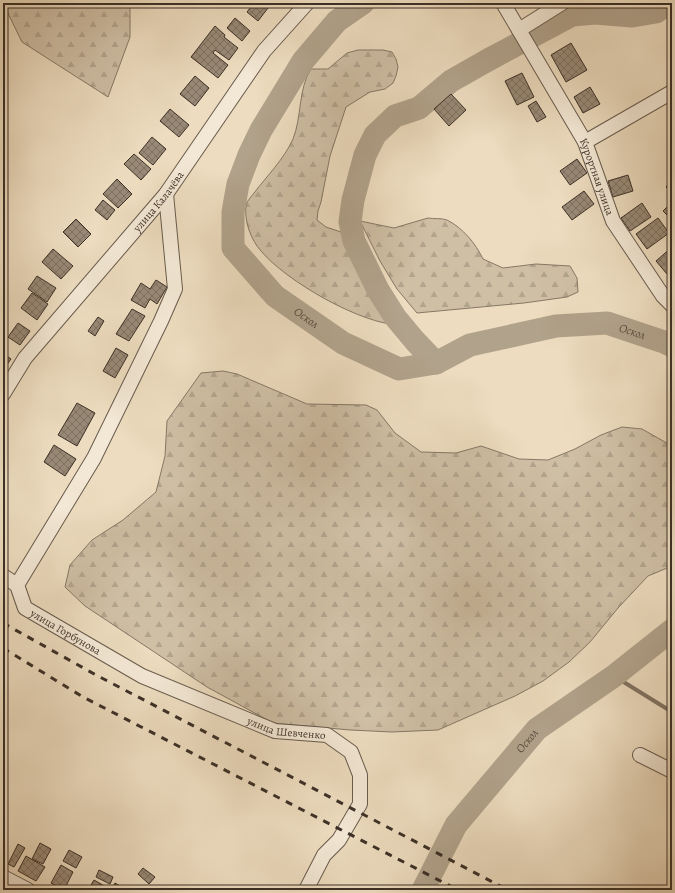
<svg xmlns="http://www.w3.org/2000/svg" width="675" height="893" font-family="Alegreya,serif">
	<defs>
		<pattern id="forest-firs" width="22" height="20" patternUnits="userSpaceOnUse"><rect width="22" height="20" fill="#cfbfa5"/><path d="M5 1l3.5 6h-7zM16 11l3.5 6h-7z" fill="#b3a48e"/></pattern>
		<pattern id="building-cross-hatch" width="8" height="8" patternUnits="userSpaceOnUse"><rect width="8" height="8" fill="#988976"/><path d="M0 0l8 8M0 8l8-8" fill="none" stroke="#7d7061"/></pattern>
	</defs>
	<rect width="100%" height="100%" fill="#eddcbf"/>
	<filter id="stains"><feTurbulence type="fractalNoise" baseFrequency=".005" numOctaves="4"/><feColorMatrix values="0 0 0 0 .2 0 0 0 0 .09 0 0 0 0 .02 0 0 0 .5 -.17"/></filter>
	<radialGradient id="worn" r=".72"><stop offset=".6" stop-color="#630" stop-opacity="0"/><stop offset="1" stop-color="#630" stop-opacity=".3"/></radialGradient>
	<g fill="url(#forest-firs)" stroke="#867866">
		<path d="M3 3H130V37L108 97 22 42Z"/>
		<path d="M358 50H383L392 52 396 59 398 67 396 76 393 83 385 89 370 92 346 107 330 156 321 202 318 211 317 220 326 227 344 233 364 273 381 300 401 325C362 325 286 281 261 251 251 240 244 221 246 206 246 202 251 197 254 193 267 176 284 159 293 139 302 117 298 89 311 69H328L347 53Z"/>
		<path d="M428 218C433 219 442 218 447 220 463 228 476 244 483 259L503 268 536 264 570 266 577 278 578 292 567 297 524 303 417 313 397 289 380 261 360 221 394 228Z"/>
		<path d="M223 371 237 374 307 404 366 405 377 410 395 433 421 452 456 453 481 446 519 459 548 460 575 449 601 435 622 427 642 429 672 446V566L648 576 618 608 590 642 569 662 543 681 515 696 438 730 392 732 350 730 273 723 207 687 85 606 65 587 70 565 92 540 123 520 156 492 165 456 167 421 201 373Z"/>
	</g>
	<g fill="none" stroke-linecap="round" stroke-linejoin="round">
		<path stroke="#827463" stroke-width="4" d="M614 676 672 712"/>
		<g stroke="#b1a28b" stroke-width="23">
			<path id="s1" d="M363 3 337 21 303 61 261 130 249 155 238 184 233 212V248L275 296 343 343 399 369 436 363 470 345 556 326 607 323 664 342 672 346"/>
			<path d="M436 363 415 341 395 317 378 290 354 241 350 222 353 200 365 155 375 135 395 116 419 108 451 81 488 60 572 15 595 13 632 16 656 12 669 3"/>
			<path id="s2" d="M423 890 456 825 537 729 614 676 672 630"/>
		</g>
	</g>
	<g fill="url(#building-cross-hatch)" stroke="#3c3027">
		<path d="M254 3H263L268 8 258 21 247 12Z"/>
		<path d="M235 18 250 31 242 41 227 28Z"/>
		<path d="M215 26 225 35 224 37 238 48 229 60 215 50 213 53 228 65 218 78 191 57Z"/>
		<path d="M571 43 587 70 566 82 551 55Z"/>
		<path d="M522 73 534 97 517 105 505 81Z"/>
		<path d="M195 76 209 88 195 106 180 94Z"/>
		<path d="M590 87 600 104 583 113 574 97Z"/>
		<path d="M451 94 466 110 449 126 434 109Z"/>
		<path d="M536 101 546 117 537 122 528 106Z"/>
		<path d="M170 109 189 125 179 137 160 121Z"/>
		<path d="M152 137 166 149 153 165 139 153Z"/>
		<path d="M134 154 151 169 141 180 124 164Z"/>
		<path d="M577 159 587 173 570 185 560 171Z"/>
		<path d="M628 175 633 191 613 197 608 181Z"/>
		<path d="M117 179 132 194 118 208 103 194Z"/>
		<path d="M672 180V193L666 187Z"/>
		<path d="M584 191 594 204 572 220 562 207Z"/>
		<path d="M103 200 115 210 107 220 95 210Z"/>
		<path d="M672 202V218L671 219 663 211Z"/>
		<path d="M642 203 651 217 630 231 621 218Z"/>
		<path d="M658 218 669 233 647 249 636 234Z"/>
		<path d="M76 219 91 234 78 247 63 232Z"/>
		<path d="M672 247V269L667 274 656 261Z"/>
		<path d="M53 249 73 266 61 279 42 262Z"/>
		<path d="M37 276 56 288 47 302 28 289Z"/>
		<path d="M156 280 167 287 157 304 150 299 145 308 131 300 141 283 150 289Z"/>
		<path d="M32 293 48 304 37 320 21 308Z"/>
		<path d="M132 309 145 316 129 341 116 334Z"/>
		<path d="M98 317 104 321 95 336 88 331Z"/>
		<path d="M18 323 30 331 20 345 8 337Z"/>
		<path d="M116 348 128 355 115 378 103 371Z"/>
		<path d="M3 353 11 359 3 370Z"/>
		<path d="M77 403 95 413 77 446 58 435Z"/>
		<path d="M54 445 76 459 65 476 44 462Z"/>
		<path d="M40 843 51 849 43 864 32 859Z"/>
		<path d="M18 844 25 848 14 867 8 864Z"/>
		<path d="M69 850 82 857 76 868 63 861Z"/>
		<path d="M26 856 45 867 36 881 18 871Z"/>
		<path d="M61 865 73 872 64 890 51 883Z"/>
		<path d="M143 868 155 877 149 884 138 874Z"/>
		<path d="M99 870 113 877 110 884 96 877Z"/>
		<path d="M94 880 108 888 107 890H88Z"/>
		<path d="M115 883 127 890H111Z"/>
	</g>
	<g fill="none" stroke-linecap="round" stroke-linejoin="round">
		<defs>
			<g id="minor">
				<path id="s3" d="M503 3 585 142 613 221 663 296 672 305"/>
				<path d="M519 30 562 3"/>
				<path d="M585 142 672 92"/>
				<path id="s4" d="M3 394 25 358 166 194 264 51 307 3"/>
				<path id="s5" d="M3 576 17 585 25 608 142 676 275 731 327 735 351 752 360 775V804L339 840 324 855 306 890"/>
				<path d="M17 585 94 458 161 321 175 289 166 194"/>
				<path d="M640 755 672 771"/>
				<path d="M3 877 28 890"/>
			</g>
		</defs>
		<use href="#minor" stroke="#685b4d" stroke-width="16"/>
		<use href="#minor" stroke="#f3e8d5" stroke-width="14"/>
		<g stroke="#3c3027" stroke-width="3" stroke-dasharray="7 7" stroke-linecap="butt">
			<path d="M3 623 96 675 508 890"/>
			<path d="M3 648 83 697 458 890"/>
		</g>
	</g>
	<g text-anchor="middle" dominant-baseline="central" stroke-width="3.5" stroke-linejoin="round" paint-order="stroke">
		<g font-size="11" fill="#3c3027" stroke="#f3e8d5">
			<text stroke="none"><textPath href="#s3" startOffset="198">Курортная улица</textPath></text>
			<text stroke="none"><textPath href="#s4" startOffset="248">улица Калачёва</textPath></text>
			<text stroke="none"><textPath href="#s5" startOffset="88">улица Горбунова</textPath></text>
			<text stroke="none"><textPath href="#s5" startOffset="331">улица Шевченко</textPath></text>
		</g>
		<g font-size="12" font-style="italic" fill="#594c40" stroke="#f3e8d5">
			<text stroke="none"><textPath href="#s1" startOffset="390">Оскол</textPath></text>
			<text stroke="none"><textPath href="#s1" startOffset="738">Оскол</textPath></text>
			<text stroke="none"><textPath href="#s2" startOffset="183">Оскол</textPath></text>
		</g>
	</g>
	<rect width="675" height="893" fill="none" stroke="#eddcbf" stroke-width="16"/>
	<rect x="4" y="4" width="667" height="885" fill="none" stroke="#3c3027" stroke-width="2"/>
	<rect x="8" y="8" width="659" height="877" fill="none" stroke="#3c3027"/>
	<rect width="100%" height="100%" filter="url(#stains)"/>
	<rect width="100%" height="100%" fill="url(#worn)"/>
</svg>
